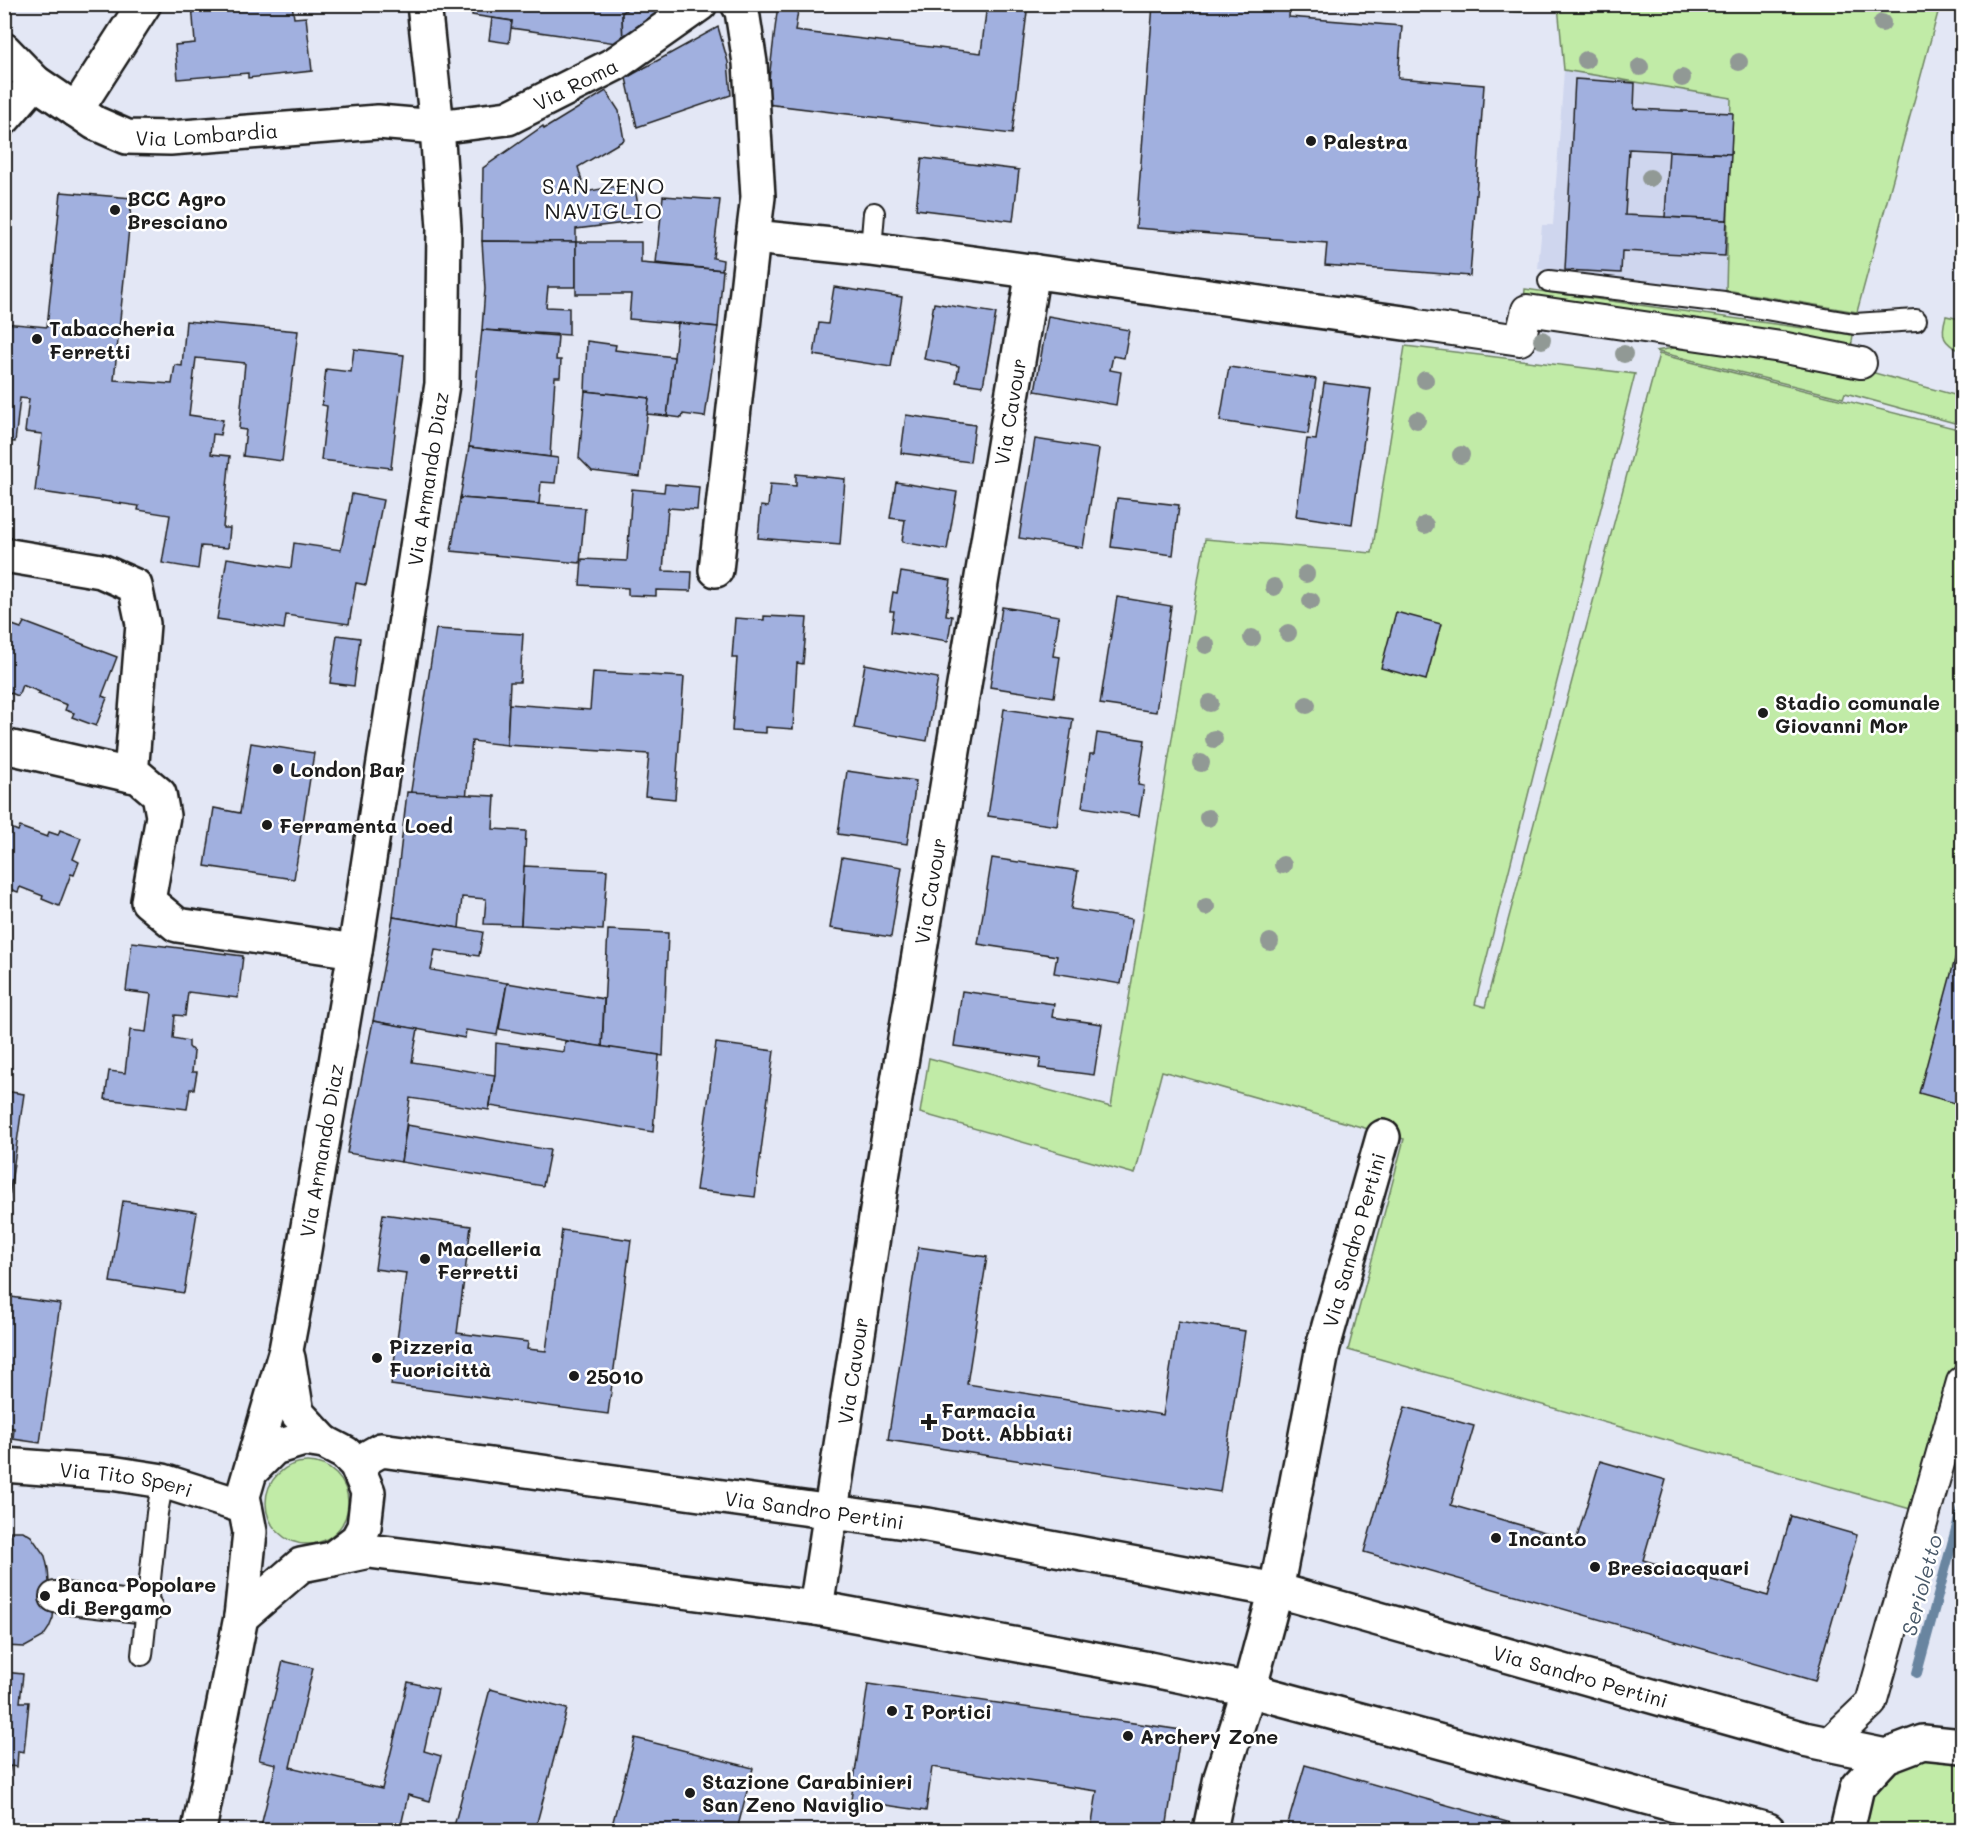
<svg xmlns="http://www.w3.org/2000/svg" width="1967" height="1835" font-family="Mali,sans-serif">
	<rect width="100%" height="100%" fill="#e3e7f5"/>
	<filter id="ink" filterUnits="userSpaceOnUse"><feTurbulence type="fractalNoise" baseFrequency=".0167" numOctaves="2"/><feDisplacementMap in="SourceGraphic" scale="12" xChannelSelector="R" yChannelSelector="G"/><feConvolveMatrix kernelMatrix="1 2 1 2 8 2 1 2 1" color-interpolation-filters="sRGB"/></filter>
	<g filter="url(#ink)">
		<path fill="#cfd6ee" d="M1564 70 1731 98 1726 290 1538 269 1542 225H1553Z"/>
		<g fill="#c1eba7" stroke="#6e8462" stroke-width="1.5">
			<path d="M1521 5V12L1418 5 1521 4Z"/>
			<path d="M1558 5H1940L1857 312 1726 290 1731 98 1564 70Z"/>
			<path d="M1525 289 1853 335 1851 348 1524 302Z"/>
			<path d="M1962 309V351C1943 344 1940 336 1946 316L1960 319Z"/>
			<path d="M1405 346 1635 374 1475 1004 1485 1007 1659 354 1962 430V1340L1914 1510 1348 1350 1404 1139 1162 1071 1135 1174 920 1113 929 1058 1111 1107 1205 539 1372 553Z"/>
			<path d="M1674 348 1849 366 1962 397V425L1845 393 1843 398 1655 351Z"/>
			<circle cx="307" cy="1503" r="41"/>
			<path d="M1932 1755 1956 1759 1962 1763V1830H1859L1862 1809 1888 1770Z"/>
		</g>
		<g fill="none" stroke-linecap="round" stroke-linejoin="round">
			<path stroke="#6985a0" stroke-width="10" d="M1917 1673 1962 1507"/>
		</g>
		<g fill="#a1b0df" stroke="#1c1c1c" stroke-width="1.5">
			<path d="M192 4H292L294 18 306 17 312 71 248 78V73L178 79 175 45 195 43Z"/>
			<path d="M473 4H633L622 13 623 44 511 28 512 21 472 15Z"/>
			<path d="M633 4H675L623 44 622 13Z"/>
			<path d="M778 4H799L795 31 981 53 987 4H1028L1012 134 766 104Z"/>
			<path d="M845 4H891L890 11Z"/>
			<path d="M1153 4H1290L1289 17 1402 26 1398 78 1484 85 1470 276 1325 265 1327 243 1136 228Z"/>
			<path d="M492 18 512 21 509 43 489 40Z"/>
			<path d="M718 27 728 62 731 95 637 127 626 78Z"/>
			<path d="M1575 79 1635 83 1634 109 1733 113 1731 154 1629 149 1625 215 1727 220 1725 256 1622 251 1621 273 1565 270Z"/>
			<path d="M606 91 619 111 624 140 578 167 585 192 634 183 641 221 576 229V242L482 241 483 168 543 126 544 129Z"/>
			<path d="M1669 151 1731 154 1727 220 1665 217Z"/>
			<path d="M922 158 1019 170 1013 221 916 209Z"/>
			<path d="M61 192 132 198 114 380 172 384 175 365 182 366 186 321 298 331 282 461 243 456 246 430 239 429 245 363 196 358 189 415 223 420 220 435 213 434 211 454 230 456 223 528H230L228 548 201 546 198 569 162 563 170 515 138 510 139 506 35 491 42 434 25 432 29 399 20 398 15 442 4 441V323L47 327Z"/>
			<path d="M663 196 720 200 713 258 723 260 722 270 656 263Z"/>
			<path d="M482 241 576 242V287H548L546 307 569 308V335L482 330 485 289Z"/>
			<path d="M576 242H641V263L723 270 718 327 629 319 631 294H576Z"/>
			<path d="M834 287 902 297 891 367 814 355 819 323 828 324Z"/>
			<path d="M934 303 996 313 983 386 956 382 959 366 924 359Z"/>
			<path d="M1048 316 1129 330 1124 358 1113 356 1110 370 1121 372 1116 405 1035 391Z"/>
			<path d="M678 323 718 327 705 417 683 414 682 418 667 416Z"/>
			<path d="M482 330 558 336 556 360H561L560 377H555L550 457 469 447Z"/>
			<path d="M587 341 616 345 615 350 674 357 667 416 647 414 649 398 585 391Z"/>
			<path d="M354 349 404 355 391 468 321 460 327 406 322 405 326 369 351 372Z"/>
			<path d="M1229 367 1316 379 1308 434 1220 421Z"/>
			<path d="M1324 383 1371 389 1352 524 1296 516 1307 439 1316 440Z"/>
			<path d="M585 391 649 398 640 477 592 471 579 458Z"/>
			<path d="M906 415 975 425 970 462 901 453Z"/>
			<path d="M1035 439 1099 449 1083 548 1019 538Z"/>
			<path d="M469 447 558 458 555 483 541 482 539 504 460 498Z"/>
			<path d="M796 474 845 479 840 545 758 538 761 506 768 507 770 484 796 486Z"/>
			<path d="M896 482 957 492 947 550 902 542 905 520 890 518Z"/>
			<path d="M665 484 699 487 697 510 668 508 663 571 692 572 691 591 656 590V596L628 595V588L580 585 582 559 627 561 632 489 664 492Z"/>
			<path d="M352 494 383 500 366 585 356 583 349 624 286 615 284 629 217 619 227 558 291 568 294 543 341 550Z"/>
			<path d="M460 498 585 508 580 563 451 551Z"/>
			<path d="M1117 498 1179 505 1173 555 1111 547Z"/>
			<path d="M901 572 951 580 946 615 952 616 948 641 891 632 894 611H890L893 592 897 593Z"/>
			<path d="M1117 597 1171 606 1156 712 1100 704Z"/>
			<path d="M1002 607 1059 616 1053 656 1060 657 1054 697 990 687Z"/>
			<path d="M1396 612 1441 624 1426 680 1381 668Z"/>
			<path d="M764 616 807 618 803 664 797 663 793 729 766 727V733L732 731 737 658H732L735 618 764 620Z"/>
			<path d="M4 622 21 628 24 622 117 657 102 696 107 698 96 726 72 717 74 713 65 710 67 705 38 694 40 692 22 685 18 696 4 690Z"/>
			<path d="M436 629 523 634 520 682H510L507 745 472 741 466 799 410 797Z"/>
			<path d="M337 635 360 638 354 686 330 683Z"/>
			<path d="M865 664 938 678 927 741 854 728Z"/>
			<path d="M593 672 684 677 675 799 645 796 649 754 507 745 509 704 590 710Z"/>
			<path d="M1004 709 1073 719 1057 826 988 816Z"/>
			<path d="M1097 733 1145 740 1138 785 1144 786 1139 816 1082 807 1090 754H1094Z"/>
			<path d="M251 743 314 753 294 879 205 866 214 808 240 813Z"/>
			<path d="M847 771 916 781 907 844 838 834Z"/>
			<path d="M407 792 495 796 493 829 526 831 521 925 484 924 486 899 462 897 459 928 393 917Z"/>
			<path d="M4 825 18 831 20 827 47 837 49 832 58 835 60 830 81 838 73 859 79 862 74 875 71 874 59 906 42 899 43 896 20 887 18 892 4 887Z"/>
			<path d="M842 857 902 867 891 937 830 928Z"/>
			<path d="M992 858 1078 871 1071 909 1132 919 1121 984 1054 973 1057 956 978 944Z"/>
			<path d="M524 866 607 870 603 930 521 925Z"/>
			<path d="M393 917 483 932 479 956 435 950 431 970 507 983 497 1035 466 1030 465 1038 373 1021Z"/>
			<path d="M608 930 668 933 663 1056 602 1047Z"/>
			<path d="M1962 933V1105L1919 1093Z"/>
			<path d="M132 942 243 956 238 998 188 992 185 1016 175 1015 173 1038 189 1041V1047L194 1052 192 1072H197L194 1089H190L187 1109 105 1099 109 1071 125 1073 130 1030 146 1032 151 994 126 991Z"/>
			<path d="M507 983 604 999 602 1047 499 1029Z"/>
			<path d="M962 991 1054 1004 1052 1017 1102 1024 1094 1075 1039 1068 1041 1058 954 1046Z"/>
			<path d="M373 1021 418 1029 412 1062 495 1075 489 1110 410 1098 401 1162 347 1153Z"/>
			<path d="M565 1041 659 1055 653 1132 490 1106 495 1075 496 1043 564 1052Z"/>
			<path d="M716 1043 774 1051 755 1197 696 1190Z"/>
			<path d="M4 1091 24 1094 6 1218 4 1217Z"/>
			<path d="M407 1125 550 1150 543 1186 401 1162Z"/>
			<path d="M123 1201 197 1212 184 1293 110 1282Z"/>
			<path d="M383 1214 471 1226 457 1333 528 1342 527 1349 546 1351 562 1230 631 1240 608 1414 391 1385 406 1273 375 1269Z"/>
			<path d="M918 1247 987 1257 967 1384 1163 1415 1178 1321 1245 1331 1220 1492 888 1440Z"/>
			<path d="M4 1296 60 1304 40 1443 13 1439 14 1428 4 1427Z"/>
			<path d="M1405 1407 1474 1426 1451 1505 1576 1541 1600 1461 1666 1480 1643 1560 1768 1596 1791 1516 1857 1535 1815 1681 1364 1552Z"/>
			<path d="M11 1531H23L31 1536 45 1556 48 1569 49 1582H56L53 1618 49 1628 43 1637 25 1647 4 1646V1535L10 1536Z"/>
			<path d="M283 1661 313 1668 290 1767 382 1789 408 1682 438 1689 424 1751 441 1756 430 1801 408 1795 400 1830H260L276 1764 259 1760Z"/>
			<path d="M4 1672 23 1674 20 1702H29L24 1752 18 1751 17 1767 10 1766 4 1820Z"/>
			<path d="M868 1684 1181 1730 1166 1830H1091L1097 1791 932 1767 926 1811 851 1800Z"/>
			<path d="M490 1689 567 1709 535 1830H453Z"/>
			<path d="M635 1738 753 1768 737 1830 611 1829Z"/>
			<path d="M1305 1765 1536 1830H1286Z"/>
		</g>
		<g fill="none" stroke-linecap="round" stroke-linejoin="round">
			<defs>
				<g id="service">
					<path d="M871 249 874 213"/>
					<path d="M1549 281 1724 302 1855 324 1916 320"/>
					<path d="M142 1655 157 1513 163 1481"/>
				</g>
				<g id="pedestrian">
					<path d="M1411 324 1520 340 1527 310 1781 347 1861 363"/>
					<path d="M55 1597 147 1608"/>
					<path d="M1827 1745 1871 1703 1962 1382"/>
				</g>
				<g id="minor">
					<path d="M738 4 742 11 750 63 758 197 753 237 871 249 1411 324"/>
					<path id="s1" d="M4 50 35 82 95 123 127 137 170 138 378 122 437 127 508 118 615 64 700 4"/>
					<path d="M76 110 144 4"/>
					<path d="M4 118 35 82"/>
					<path d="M4 555 101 571 135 586 143 624 131 775"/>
					<path d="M716 570 753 237"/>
					<path d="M4 746 139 777 159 794 163 816 148 901 177 925 355 951"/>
					<path id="s2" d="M356 1464 381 1450 927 1525 1276 1590 1804 1739 1886 1756"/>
					<path id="s3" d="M4 1465 111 1473 163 1481 245 1507"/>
					<path d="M332 1559 369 1551 816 1608 1149 1669 1249 1690 1768 1830"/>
					<path id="s4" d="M816 1608 884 1165 1033 271"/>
					<path id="s5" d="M1210 1830 1221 1777 1249 1690 1276 1590 1323 1347 1383 1137"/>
					<path d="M1847 1830 1857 1787 1886 1756 1923 1742 1962 1746"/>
				</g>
				<g id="secondary">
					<path d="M288 1358 297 1413 324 1442"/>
					<path d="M241 1617 301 1565 332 1559 357 1540 364 1527 368 1492 356 1464 345 1453 324 1442 304 1439 274 1448 252 1470"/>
					<path id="s6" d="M199 1830 241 1617 250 1532 243 1496 286 1350 296 1297 355 951 442 384 444 228 437 127 424 4"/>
				</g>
			</defs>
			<use href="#service" stroke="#1c1c1c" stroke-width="24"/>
			<use href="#pedestrian" stroke="#1c1c1c" stroke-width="34"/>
			<use href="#minor" stroke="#1c1c1c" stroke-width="38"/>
			<use href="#secondary" stroke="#1c1c1c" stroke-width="38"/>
			<use href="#service" stroke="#fff" stroke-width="20"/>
			<use href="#pedestrian" stroke="#fff" stroke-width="30"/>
			<use href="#minor" stroke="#fff" stroke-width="33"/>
			<use href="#secondary" stroke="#fff" stroke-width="33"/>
		</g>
		<g fill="#919995">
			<circle cx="1882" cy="23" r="9"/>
			<circle cx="1586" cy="60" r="9"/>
			<circle cx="1739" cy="62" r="9"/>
			<circle cx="1640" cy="67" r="9"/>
			<circle cx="1682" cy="78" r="9"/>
			<circle cx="1650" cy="178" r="9"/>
			<circle cx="1542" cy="340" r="9"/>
			<circle cx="1624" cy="354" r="9"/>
			<circle cx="1425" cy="380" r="9"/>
			<circle cx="1417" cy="420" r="9"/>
			<circle cx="1461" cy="455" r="9"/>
			<circle cx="1425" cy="525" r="9"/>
			<circle cx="1306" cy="574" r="9"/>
			<circle cx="1274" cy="587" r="9"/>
			<circle cx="1311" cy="601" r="9"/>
			<circle cx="1288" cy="633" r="9"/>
			<circle cx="1252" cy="638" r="9"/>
			<circle cx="1206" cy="645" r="9"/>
			<circle cx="1210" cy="703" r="9"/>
			<circle cx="1307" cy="705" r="9"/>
			<circle cx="1214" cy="739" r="9"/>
			<circle cx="1201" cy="763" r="9"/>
			<circle cx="1208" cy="818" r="9"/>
			<circle cx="1283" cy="865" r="9"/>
			<circle cx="1206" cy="907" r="9"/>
			<circle cx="1270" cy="942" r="9"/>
		</g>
	</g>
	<g fill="#1c1c1c" stroke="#fff" stroke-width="2">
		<circle cx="1311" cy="141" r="6"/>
		<circle cx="115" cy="210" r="6"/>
		<circle cx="37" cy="339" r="6"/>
		<circle cx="1763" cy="713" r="6"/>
		<circle cx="278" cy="769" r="6"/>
		<circle cx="267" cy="825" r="6"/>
		<circle cx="425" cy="1259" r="6"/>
		<circle cx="377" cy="1358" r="6"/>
		<circle cx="574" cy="1376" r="6"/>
		<path d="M926 1413h6v6h6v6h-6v6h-6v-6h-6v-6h6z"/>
		<circle cx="1496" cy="1538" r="6"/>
		<circle cx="1595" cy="1567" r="6"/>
		<circle cx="45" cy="1596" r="6"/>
		<circle cx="892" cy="1711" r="6"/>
		<circle cx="1128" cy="1736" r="6"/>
		<circle cx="690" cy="1793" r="6"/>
	</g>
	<g text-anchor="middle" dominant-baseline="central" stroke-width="5" stroke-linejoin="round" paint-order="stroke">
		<g font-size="20" fill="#1c1c1c" stroke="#fff">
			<text stroke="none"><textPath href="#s1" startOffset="610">Via Roma</textPath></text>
			<text stroke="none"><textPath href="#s1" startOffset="232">Via Lombardia</textPath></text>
			<text stroke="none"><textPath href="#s4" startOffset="1212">Via Cavour</textPath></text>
			<text stroke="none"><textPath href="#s6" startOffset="1374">Via Armando Diaz</textPath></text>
			<text stroke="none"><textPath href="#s4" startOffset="726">Via Cavour</textPath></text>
			<text stroke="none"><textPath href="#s6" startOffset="694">Via Armando Diaz</textPath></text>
			<text stroke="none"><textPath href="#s5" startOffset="608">Via Sandro Pertini</textPath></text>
			<text stroke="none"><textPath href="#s4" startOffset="240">Via Cavour</textPath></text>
			<text stroke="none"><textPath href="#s3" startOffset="123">Via Tito Speri</textPath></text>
			<text stroke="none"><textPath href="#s2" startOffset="466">Via Sandro Pertini</textPath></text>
			<text stroke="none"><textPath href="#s2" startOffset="1251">Via Sandro Pertini</textPath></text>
		</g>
		<g font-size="20" font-weight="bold" fill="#1c1c1c" stroke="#fff" text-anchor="start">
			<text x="1323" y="141">Palestra</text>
			<text x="127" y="198">BCC Agro<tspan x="127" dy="23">Bresciano</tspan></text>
			<text x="49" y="328">Tabaccheria<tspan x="49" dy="23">Ferretti</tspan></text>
			<text x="1775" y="702">Stadio comunale<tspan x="1775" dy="23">Giovanni Mor</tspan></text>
			<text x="290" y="769">London Bar</text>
			<text x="279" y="825">Ferramenta Loed</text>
			<text x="437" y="1248">Macelleria<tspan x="437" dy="23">Ferretti</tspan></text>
			<text x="389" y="1346">Pizzeria<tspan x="389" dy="23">Fuoricittà</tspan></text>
			<text x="586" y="1376">25010</text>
			<text x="941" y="1410">Farmacia<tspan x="941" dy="23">Dott. Abbiati</tspan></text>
			<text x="1508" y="1538">Incanto</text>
			<text x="1607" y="1567">Bresciacquari</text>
			<text x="57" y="1584">Banca Popolare<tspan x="57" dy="23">di Bergamo</tspan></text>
			<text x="904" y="1711">I Portici</text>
			<text x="1140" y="1736">Archery Zone</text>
			<text x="702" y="1781">Stazione Carabinieri<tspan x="702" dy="23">San Zeno Naviglio</tspan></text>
		</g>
		<g font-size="21" font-style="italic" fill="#495969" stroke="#fff">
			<text transform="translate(1921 1585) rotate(-75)">Serioletto</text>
		</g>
		<g font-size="22" letter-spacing="1.5" fill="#1c1c1c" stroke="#fff">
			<text x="604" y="185">SAN ZENO<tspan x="604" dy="25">NAVIGLIO</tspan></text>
		</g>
	</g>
	<rect width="1967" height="1835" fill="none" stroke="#fff" stroke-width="24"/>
	<rect x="12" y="12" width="1943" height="1811" fill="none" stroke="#1c1c1c" stroke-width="2" filter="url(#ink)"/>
</svg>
